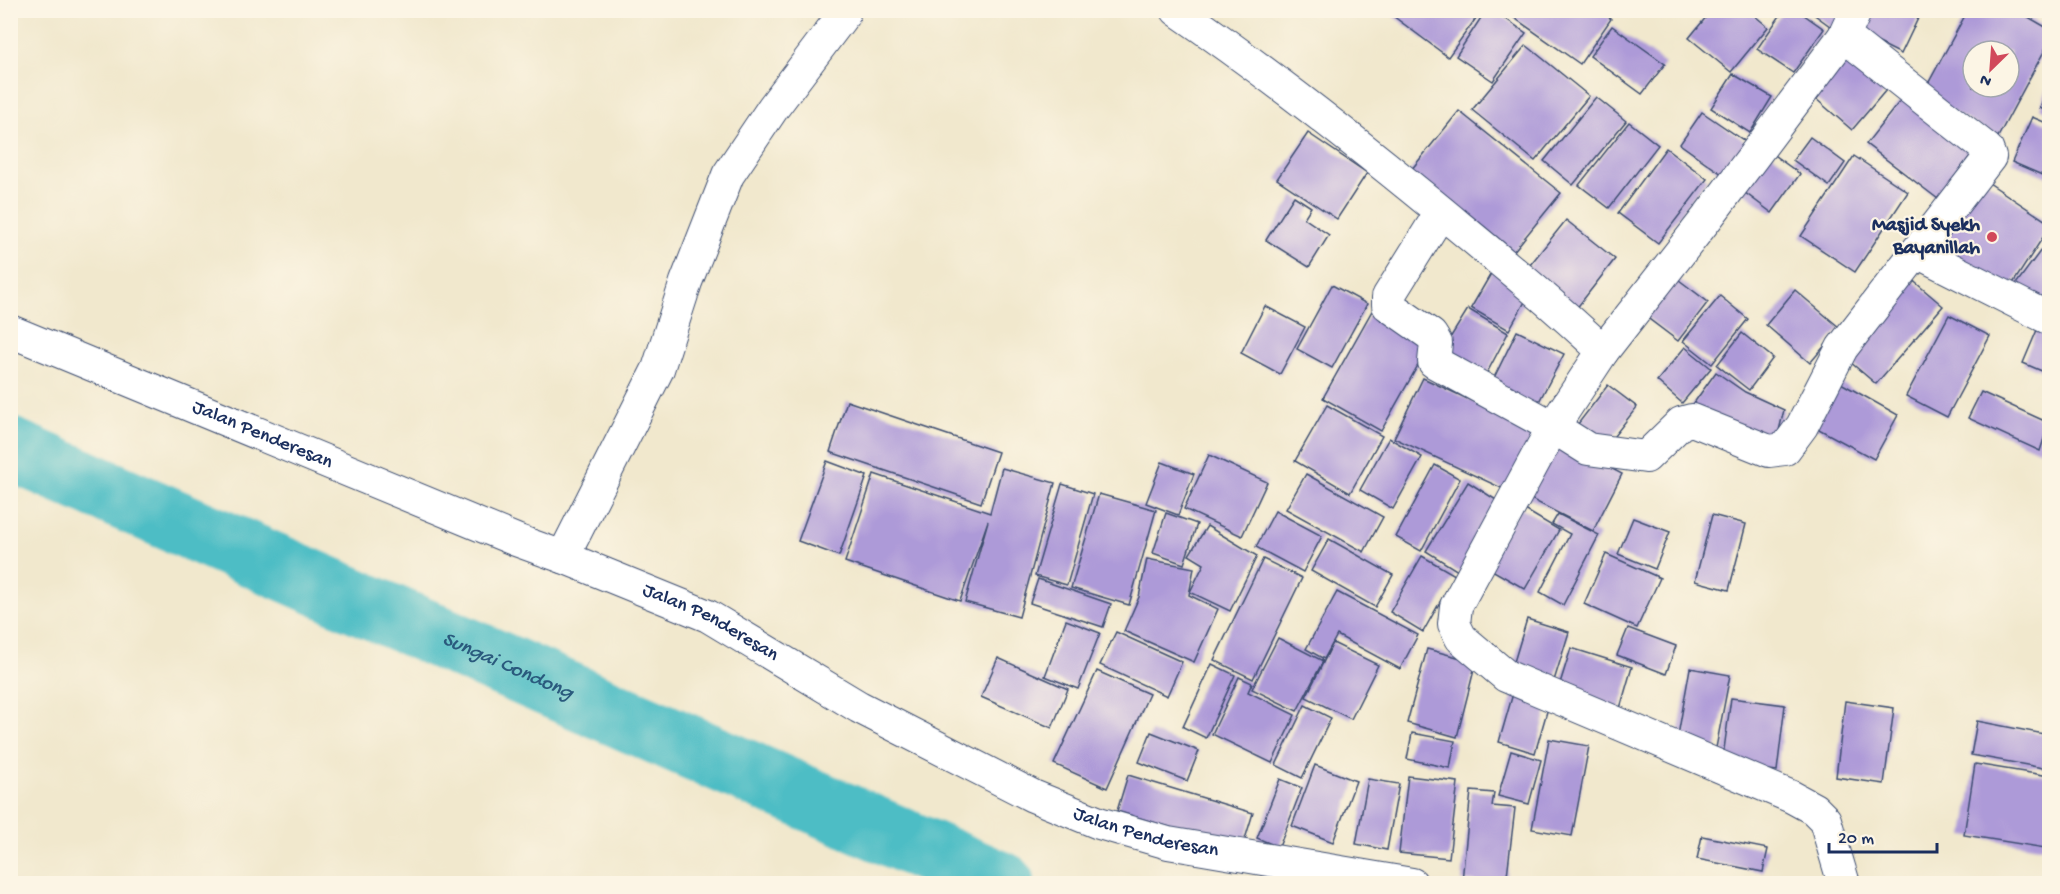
<svg xmlns="http://www.w3.org/2000/svg" width="2060" height="894" font-family="'Gochi Hand',sans-serif">
	<rect width="100%" height="100%" fill="#fcf5e5"/>
	<filter id="ink" filterUnits="userSpaceOnUse"><feTurbulence type="fractalNoise" baseFrequency=".0167" numOctaves="2"/><feDisplacementMap in="SourceGraphic" scale="12" xChannelSelector="R" yChannelSelector="G"/><feConvolveMatrix kernelMatrix="1 2 1 2 8 2 1 2 1" color-interpolation-filters="sRGB"/></filter>
	<filter id="wash" filterUnits="userSpaceOnUse"><feTurbulence type="fractalNoise" baseFrequency=".008" numOctaves="4" result="noise"/><feDisplacementMap in="SourceGraphic" scale="24" xChannelSelector="R" yChannelSelector="G"/><feGaussianBlur stdDeviation="1.35" result="paint"/><feColorMatrix in="noise" values="0 0 0 0 0 0 0 0 0 0 0 0 0 0 0 0 0 1.4 0 .05"/><feComposite in="paint" operator="in"/></filter>
	<g filter="url(#wash)">
		<rect width="100%" height="100%" fill="#f1e8cd"/>
		<g fill="none" stroke-linecap="round" stroke-linejoin="round">
			<path stroke="#4ebdc5" stroke-width="64" id="s1" d="M10 449 1003 884"/>
		</g>
		<g id="blocks">
			<g fill="#ad9ad8" fill-rule="evenodd">
				<path d="M1385 10H1482L1448 57Z"/>
				<path d="M1486 10H1493L1526 33 1493 81 1456 56Z"/>
				<path d="M1507 10H1599L1611 19 1580 64 1506 12Z"/>
				<path d="M1712 10H1748L1768 27 1731 72 1689 38Z"/>
				<path d="M1784 10H1797L1824 29 1793 73 1757 49Z"/>
				<path d="M1808 10H1847L1834 29Z"/>
				<path d="M1867 10H1922L1901 54 1857 32Z"/>
				<path d="M1968 10H2016L2049 29V42L1998 137 1922 95ZM1973 51H2009V87H1973Z"/>
				<path d="M1612 26 1665 64 1642 94 1590 56Z"/>
				<path d="M1526 45 1589 96 1535 161 1472 110Z"/>
				<path d="M1847 45 1892 83 1852 130 1808 92Z"/>
				<path d="M1733 74 1772 97 1750 133 1711 108Z"/>
				<path d="M2049 85V112L2040 108Z"/>
				<path d="M1596 97 1626 121 1573 185 1544 161Z"/>
				<path d="M1903 97 1974 151 1938 199 1866 144Z"/>
				<path d="M1459 111 1561 193 1509 257 1407 175Z"/>
				<path d="M1702 112 1749 144 1726 177 1680 144Z"/>
				<path d="M2032 117 2049 124V178L2012 162Z"/>
				<path d="M1629 122 1658 145 1609 208 1579 185Z"/>
				<path d="M1308 133 1367 173 1337 219 1277 179Z"/>
				<path d="M1810 137 1845 163 1829 186 1793 160Z"/>
				<path d="M1666 148 1707 179 1658 243 1618 213Z"/>
				<path d="M1764 148 1800 174 1772 213 1736 186Z"/>
				<path d="M1854 156 1908 192 1855 272 1801 236Z"/>
				<path d="M1980 177 2049 223V228L2006 294 1934 247Z"/>
				<path d="M1294 196 1311 207 1304 218 1329 235 1309 267 1266 240Z"/>
				<path d="M1566 220 1615 259 1576 309 1526 270Z"/>
				<path d="M2041 250 2049 255V308L2016 284Z"/>
				<path d="M1493 270 1531 291 1509 330 1471 308Z"/>
				<path d="M1675 277 1708 302 1678 341 1645 316Z"/>
				<path d="M1910 278 1943 306 1876 384 1843 356Z"/>
				<path d="M1332 285 1367 304 1332 368 1297 349Z"/>
				<path d="M1795 290 1840 328 1810 363 1766 325Z"/>
				<path d="M1720 296 1748 319 1712 364 1683 341Z"/>
				<path d="M1265 306 1305 327 1280 374 1241 353Z"/>
				<path d="M1373 309 1431 342 1381 431 1323 398Z"/>
				<path d="M1468 309 1508 333 1480 386 1437 359Z"/>
				<path d="M1949 315 1990 336 1947 417 1906 396Z"/>
				<path d="M2037 330 2049 336V374L2023 363Z"/>
				<path d="M1517 331 1564 354 1534 411 1489 388Z"/>
				<path d="M1742 333 1773 358 1749 390 1717 365Z"/>
				<path d="M1685 347 1711 368 1682 403 1657 381Z"/>
				<path d="M1716 372 1745 392 1784 410 1776 443 1691 407Z"/>
				<path d="M1423 378 1538 432 1510 492 1394 438Z"/>
				<path d="M1839 382 1898 415 1874 459 1815 427Z"/>
				<path d="M1608 385 1637 407 1603 450 1574 429Z"/>
				<path d="M1981 392 2049 423 2040 451 1968 418Z"/>
				<path d="M847 401 998 452 981 503 830 452Z"/>
				<path d="M1327 405 1382 436 1350 493 1295 461Z"/>
				<path d="M1389 438 1422 457 1393 509 1360 490Z"/>
				<path d="M1552 438 1622 474 1593 531 1523 495Z"/>
				<path d="M1209 455 1267 482 1242 536 1184 509Z"/>
				<path d="M827 461 867 476 839 556 798 541Z"/>
				<path d="M1162 462 1194 474 1178 515 1146 503Z"/>
				<path d="M1435 465 1460 479 1421 551 1396 537Z"/>
				<path d="M1002 468 1055 483 1019 617 965 602 988 521 960 601 845 562 874 474 990 513Z"/>
				<path d="M1306 474 1383 517 1364 552 1286 509Z"/>
				<path d="M1468 482 1504 505 1461 573 1426 551Z"/>
				<path d="M1062 484 1093 494 1067 585 1035 576Z"/>
				<path d="M1099 494 1156 510 1129 605 1071 588Z"/>
				<path d="M1520 507 1559 530 1525 589 1485 566Z"/>
				<path d="M1275 511 1322 536 1303 572 1256 547Z"/>
				<path d="M1166 513 1197 524 1184 564 1153 553Z"/>
				<path d="M1558 514 1599 535 1563 605 1540 592 1570 534 1552 524Z"/>
				<path d="M1712 515 1746 524 1729 590 1695 581Z"/>
				<path d="M1633 518 1670 532 1655 569 1618 554Z"/>
				<path d="M1207 526 1257 556 1230 611 1190 592 1204 564 1189 555Z"/>
				<path d="M1329 539 1393 575 1375 607 1311 571Z"/>
				<path d="M1606 554 1660 578 1637 628 1584 604Z"/>
				<path d="M1422 556 1455 575 1423 632 1390 612Z"/>
				<path d="M1147 559 1194 568 1189 595 1218 609 1194 662 1124 631 1139 597Z"/>
				<path d="M1263 559 1302 578 1253 679 1214 660Z"/>
				<path d="M1038 579 1111 604 1103 627 1030 603Z"/>
				<path d="M1337 592 1418 635 1400 669 1337 635 1324 659 1306 649Z"/>
				<path d="M1527 619 1569 632 1553 684 1511 672Z"/>
				<path d="M1066 620 1100 633 1078 689 1045 676Z"/>
				<path d="M1628 628 1676 646 1666 674 1617 655Z"/>
				<path d="M1116 632 1182 662 1167 696 1100 665Z"/>
				<path d="M1278 638 1323 661 1297 711 1252 689Z"/>
				<path d="M1333 643 1378 665 1351 719 1306 697Z"/>
				<path d="M1571 648 1632 667 1619 712 1557 693Z"/>
				<path d="M1427 649 1476 662 1457 737 1407 723Z"/>
				<path d="M998 658 1068 689 1052 728 981 697Z"/>
				<path d="M1212 664 1235 675 1206 738 1183 727Z"/>
				<path d="M1690 668 1730 675 1716 748 1677 741Z"/>
				<path d="M1097 671 1149 694 1107 788 1054 764Z"/>
				<path d="M1239 677 1252 683 1248 692 1295 715 1272 763 1212 734Z"/>
				<path d="M1514 690 1550 701 1535 753 1499 742Z"/>
				<path d="M1731 698 1785 705 1777 771 1722 764Z"/>
				<path d="M1845 701 1894 708 1884 784 1836 777Z"/>
				<path d="M1305 705 1331 718 1302 778 1276 765Z"/>
				<path d="M1977 721 2049 735V769L1971 755Z"/>
				<path d="M1151 732 1199 751 1187 781 1139 762Z"/>
				<path d="M1412 733 1455 741 1450 768 1407 759Z"/>
				<path d="M1549 739 1589 746 1572 836 1532 829Z"/>
				<path d="M1511 751 1541 760 1529 804 1498 796Z"/>
				<path d="M1975 764 2049 776V819L2045 848 1964 835Z"/>
				<path d="M1315 765 1356 781 1333 842 1292 826Z"/>
				<path d="M1128 775 1253 813 1242 849 1117 811Z"/>
				<path d="M1408 776 1458 782 1449 858 1399 853Z"/>
				<path d="M1280 779 1302 788 1279 847 1257 838Z"/>
				<path d="M1368 779 1399 784 1387 850 1356 844Z"/>
				<path d="M1471 791 1494 793 1492 806 1515 808 1506 884 1462 881Z"/>
				<path d="M1702 836 1768 849 1763 872 1697 859Z"/>
			</g>
		</g>
	</g>
	<g filter="url(#ink)">
		<use href="#blocks" fill-opacity="0" stroke="#3b4b6f" stroke-width="1.5"/>
		<g fill="none" stroke-linecap="round" stroke-linejoin="round">
			<defs>
				<g id="minor">
					<path d="M1177 10C1266 71 1351 138 1434 206 1492 254 1549 300 1603 351L1553 427 1456 606 1454 624 1461 638 1506 676 1792 797 1814 809 1825 820 1844 884"/>
					<path d="M1441 212 1388 297V305L1431 335 1436 343 1434 362 1553 427 1588 449 1646 457 1681 423 1692 420 1769 451 1785 449 1802 426 1842 348 1990 157 1987 149 1844 36 1856 10"/>
					<path d="M1917 252 2050 319"/>
					<path id="s2" d="M10 331 516 540 563 557 708 616 859 707 1033 796 1099 823 1168 843 1412 884"/>
					<path d="M1603 351 1707 218 1844 36"/>
					<path d="M563 557 658 369 686 282 728 175 773 108 844 14"/>
				</g>
			</defs>
			<use href="#minor" stroke="#3b4b6f" stroke-width="34"/>
			<use href="#minor" stroke="#fff" stroke-width="32"/>
		</g>
	</g>
	<circle fill="#d1495b" stroke="#fcf5e5" stroke-width="2" cx="1992" cy="237" r="6"/>
	<g text-anchor="middle" dominant-baseline="central" stroke-width="4.5" stroke-linejoin="round" paint-order="stroke">
		<g font-size="20" font-weight="bold" fill="#1b2f5e" stroke="#fcf5e5" text-anchor="end">
			<text x="1980" y="226">Masjid Syekh<tspan x="1980" dy="23">Bayanillah</tspan></text>
		</g>
		<g font-size="20" fill="#1b2f5e" stroke="#fcf5e5">
			<text stroke="none"><textPath href="#s2" startOffset="273">Jalan Penderesan</textPath></text>
			<text stroke="none"><textPath href="#s2" startOffset="759">Jalan Penderesan</textPath></text>
			<text stroke="none"><textPath href="#s2" startOffset="1245">Jalan Penderesan</textPath></text>
		</g>
		<g font-size="21" font-style="italic" fill="#2a5a7d" stroke="#fcf5e5">
			<text stroke="none"><textPath href="#s1" startOffset="543">Sungai Condong</textPath></text>
		</g>
	</g>
	<rect width="2060" height="894" fill="none" stroke="#fcf5e5" stroke-width="36"/>
	<g transform="translate(1991 69) rotate(205)"><circle r="28" fill="#fcf5e5" stroke="#a2a6af" stroke-width="1.5"/>
	<path d="M0-4.5L10 22L0 15L-10 22Z" fill="#d1495b"/>
	<text y="-9" font-size="16" font-weight="bold" text-anchor="middle" fill="#1b2f5e">N</text>
	</g>
	<path d="M1829 843v9h108v-9" fill="none" stroke="#1b2f5e" stroke-width="3"/>
	<text x="1838" y="843" font-size="18" fill="#1b2f5e" stroke="#fcf5e5" stroke-width="4.5" paint-order="stroke">20 m</text>
</svg>
